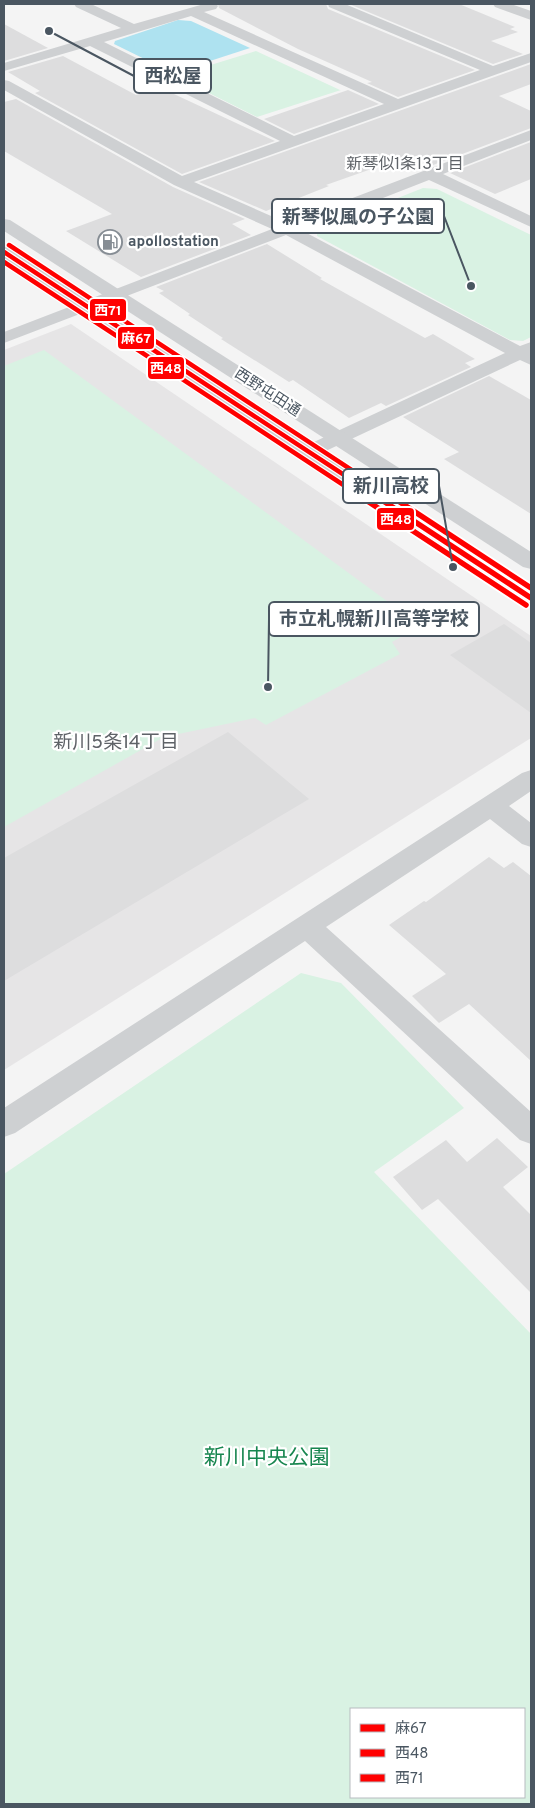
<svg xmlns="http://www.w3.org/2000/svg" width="535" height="1808" font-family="Overpass,'Noto Sans JP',sans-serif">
	<rect width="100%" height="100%" fill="#f4f4f4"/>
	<path fill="#e6e5e6" d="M71 324 531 636V738L4 1070V350Z"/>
	<g fill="#d9f2e3" fill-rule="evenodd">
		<path d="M256 51 340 90H341L257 117 175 76Z"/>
		<path d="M423 188 437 189 531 235V337L523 341 510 340 317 236V230Z"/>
		<path d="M44 350 421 626 392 642 400 654 266 725 255 718 164 737 4 827V366Z"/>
		<path d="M301 973 341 983 464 1108 374 1172 531 1334V1804H4V1174ZM524 1709V1797H351V1709Z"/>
	</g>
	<path fill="#aee2f0" d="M178 20 191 21 250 48 173 73 114 44 115 41Z"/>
	<g fill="#ddddde">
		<path d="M218 4H326L328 9 475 70 398 97 367 83 372 82 298 49 219 8Z"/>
		<path d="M349 4H459L515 27 510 29 518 32 491 41 523 54 493 64Z"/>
		<path d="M4 24 48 48 4 61Z"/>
		<path d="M63 56 136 95 161 88 275 141 182 174 35 93 40 91 8 72Z"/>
		<path d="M531 64V84L499 96 531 111V128L433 165 411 155 326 185 329 186 266 211 199 182Z"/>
		<path d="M348 90 379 104 294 134 264 119Z"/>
		<path d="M16 99 173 187 245 219 232 224 251 235 141 277 66 231 112 214 4 151V102Z"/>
		<path d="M531 142V179L495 194 450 173Z"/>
		<path d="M267 244 322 278 320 279 425 338 433 334 475 359 465 363 471 367 386 406 381 403 349 418 293 380 289 382 221 339 223 338 188 315 190 314 159 293 164 291 156 287Z"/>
		<path d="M489 376 531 400V514L444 459 459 452 403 417Z"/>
		<path d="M504 624 531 643V713L450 655Z"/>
		<path d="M228 732 309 799 4 981V858Z"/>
		<path d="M489 857 504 868 513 862 531 876V1061L469 1004 439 1023 412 996 446 974 389 925 424 901 426 902Z"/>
		<path d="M497 1138 528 1167 503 1187 531 1215V1293L438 1199 422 1210 393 1177 446 1140 467 1162Z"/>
	</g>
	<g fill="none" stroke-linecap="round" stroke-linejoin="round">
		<g fill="#ced0d2" fill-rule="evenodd">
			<path d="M74 4H91L134 24 204 4H216L218 6 216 9 204 12 398 99 480 70 329 7 328 4H345L493 66 531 53V62L194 182 287 223 531 130V140L443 174 531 216V227L429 180 301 230 520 346 531 342V365L520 360 315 456 308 458 301 456 298 452 301 448 505 353 286 235 4 343V332L272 229 174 185 4 90V80L9 81 182 176 280 141 90 46 4 71V63L121 28 76 7ZM191 16 384 104 294 136 104 42Z"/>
			<path d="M493 4H511L531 11V20L495 7Z"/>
			<path d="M531 770V791L509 806 531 823V847L522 844 490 819 326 927 531 1112V1144L520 1140 305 941 15 1133 4 1137V1108L522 773Z"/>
		</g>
		<g fill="#ced0d2" fill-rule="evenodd">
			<path d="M4 219 10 220 531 552V569L523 567 4 231Z"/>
			<path d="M4 247 10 248 531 588V605L523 603 4 259Z"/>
		</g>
		<defs>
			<path id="bus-1-far1" d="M4 252 364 488"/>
			<path id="bus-1" d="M362 487 531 598"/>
			<path id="bus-2-far1" d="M4 262 348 488"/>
			<path id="bus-2" d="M346 487 526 605"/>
			<path id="bus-3-far1" d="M9 245 379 488"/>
			<path id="bus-3" d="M377 487 531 588"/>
		</defs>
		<use href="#bus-1-far1" stroke="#fff" stroke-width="7"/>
		<use href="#bus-1" stroke="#fff" stroke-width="9"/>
		<use href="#bus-2-far1" stroke="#fff" stroke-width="7"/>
		<use href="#bus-2" stroke="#fff" stroke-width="9"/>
		<use href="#bus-3-far1" stroke="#fff" stroke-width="7"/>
		<use href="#bus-3" stroke="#fff" stroke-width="9"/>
		<use href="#bus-1-far1" stroke="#f00" stroke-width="4.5"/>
		<use href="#bus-1" stroke="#f00" stroke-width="5.5"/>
		<use href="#bus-2-far1" stroke="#f00" stroke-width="4.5"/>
		<use href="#bus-2" stroke="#f00" stroke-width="5.5"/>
		<use href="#bus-3-far1" stroke="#f00" stroke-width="4.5"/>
		<use href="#bus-3" stroke="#f00" stroke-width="5.5"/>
	</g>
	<defs>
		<symbol id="fuel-ring" viewBox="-11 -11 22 22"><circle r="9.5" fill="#fff" stroke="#868d94" stroke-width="1.5"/><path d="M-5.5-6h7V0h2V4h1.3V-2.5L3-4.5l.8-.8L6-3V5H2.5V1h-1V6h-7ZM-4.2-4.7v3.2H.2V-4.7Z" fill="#868d94"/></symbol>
	</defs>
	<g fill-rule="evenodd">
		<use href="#fuel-ring" x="96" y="228" width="28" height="28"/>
	</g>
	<g text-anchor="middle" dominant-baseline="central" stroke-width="4.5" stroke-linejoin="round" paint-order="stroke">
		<g font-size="15" font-weight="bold" fill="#4a5661" stroke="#fff" text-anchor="start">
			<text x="128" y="242">apollostation</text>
		</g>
		<g font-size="15" fill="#4a5661" stroke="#fff">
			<text transform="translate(267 393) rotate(33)">西野屯田通</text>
		</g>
		<g font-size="16" fill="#5f6368" stroke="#fff">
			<text x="405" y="165">新琴似1条13丁目</text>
		</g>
		<g font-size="19" fill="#5f6368" stroke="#fff">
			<text x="116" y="743">新川5条14丁目</text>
		</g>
		<g font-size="21" fill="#17864f" stroke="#fff">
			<text x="267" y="1458">新川中央公園</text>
		</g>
	</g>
	<path fill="none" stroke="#4a5661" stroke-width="2" d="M49 31L134 76M471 286L444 216M453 567L439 486M268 687L269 619"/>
	<g fill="#4a5661" stroke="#fff" stroke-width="2">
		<circle cx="49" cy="31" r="5"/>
		<circle cx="471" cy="286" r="5"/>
		<circle cx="453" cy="567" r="5"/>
		<circle cx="268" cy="687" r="5"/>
	</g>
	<g fill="#fff" stroke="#4a5661" stroke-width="2">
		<rect x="134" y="59" width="77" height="34" rx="5"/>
		<rect x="272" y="199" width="172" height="34" rx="5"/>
		<rect x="343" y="469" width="96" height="34" rx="5"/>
		<rect x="269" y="602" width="210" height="34" rx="5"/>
	</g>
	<g font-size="19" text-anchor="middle" font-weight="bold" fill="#4a5661">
		<text x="173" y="82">西松屋</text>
		<text x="358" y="223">新琴似風の子公園</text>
		<text x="391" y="492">新川高校</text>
		<text x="374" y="625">市立札幌新川高等学校</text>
	</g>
	<g stroke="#fff" stroke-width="2">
		<rect x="89" y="298" width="38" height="24" rx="5" fill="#f00"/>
		<rect x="117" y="326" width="38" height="24" rx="5" fill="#f00"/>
		<rect x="147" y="356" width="38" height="24" rx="5" fill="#f00"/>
		<rect x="376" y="507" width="39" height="24" rx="5" fill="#f00"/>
	</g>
	<g font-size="14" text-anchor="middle" font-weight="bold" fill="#fff">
		<text x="108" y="315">西71</text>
		<text x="136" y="343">麻67</text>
		<text x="166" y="373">西48</text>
		<text x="396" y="524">西48</text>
	</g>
	<rect width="535" height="1808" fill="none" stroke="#4a5661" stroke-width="10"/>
	<rect x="350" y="1708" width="175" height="90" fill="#ffffff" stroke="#b7bbc0"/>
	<rect x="360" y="1724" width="25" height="8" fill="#ff0000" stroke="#b7bbc0"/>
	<text x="395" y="1733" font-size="15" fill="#4a5661">麻67</text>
	<rect x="360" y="1749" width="25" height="8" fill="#ff0000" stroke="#b7bbc0"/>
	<text x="395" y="1758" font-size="15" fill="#4a5661">西48</text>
	<rect x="360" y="1774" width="25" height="8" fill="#ff0000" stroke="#b7bbc0"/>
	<text x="395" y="1783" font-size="15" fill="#4a5661">西71</text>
</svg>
